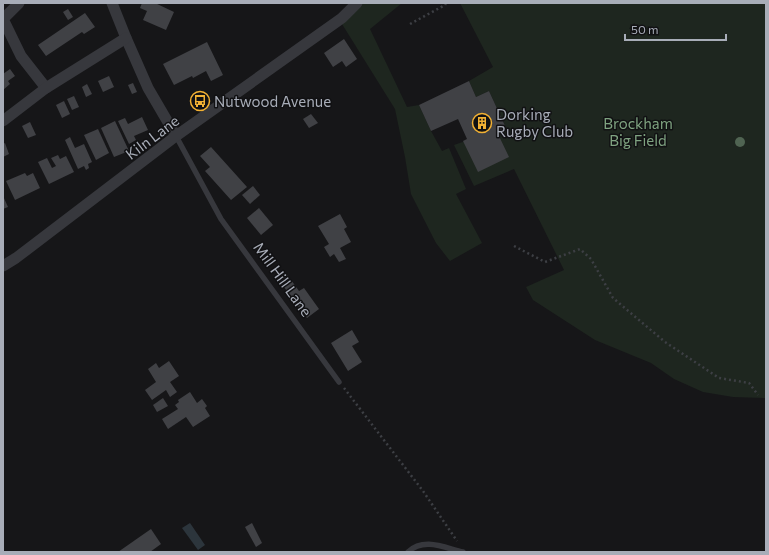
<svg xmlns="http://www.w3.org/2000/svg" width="769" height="555" font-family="Commissioner,sans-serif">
	<rect width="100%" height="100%" fill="#161618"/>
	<g fill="#1e261f">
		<path d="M362 3H402L370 29 407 107 419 105 431 131 442 151 449 148 466 189 456 194 482 243 450 261 436 243 411 194 405 157 395 109 342 24Z"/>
		<path d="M460 3H766V398L733 397 703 392 674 379 651 363 595 340 533 300 526 287 564 270 514 169 474 186 454 145C471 138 490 137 506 128L489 91 476 97 469 81 493 67Z"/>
	</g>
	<path fill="#2c353c" d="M190 523 205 545 198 550 182 528Z"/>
	<g fill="#404145">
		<path d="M142 3H155L174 12 166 30 143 20 147 11 140 8Z"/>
		<path d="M68 9 73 17 68 20 63 12Z"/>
		<path d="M85 13 95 27 84 34 82 32 46 56 38 45Z"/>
		<path d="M344 39 357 59 346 67 342 61 333 67 324 53Z"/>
		<path d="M207 42 223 75 211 81 206 71 193 78 192 76 174 85 163 64Z"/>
		<path d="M10 69 15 76 8 81 10 84 3 90V74Z"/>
		<path d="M109 76 114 87 103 92 98 81Z"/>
		<path d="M469 81 476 97 489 91 506 128 497 132 509 157 478 172 463 141 467 139 458 119 431 131 419 105Z"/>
		<path d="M133 83 137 92 132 94 128 85Z"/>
		<path d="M87 84 92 94 86 97 82 87Z"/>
		<path d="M74 96 79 107 72 110 67 99Z"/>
		<path d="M64 101 70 114 62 118 56 105Z"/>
		<path d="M311 114 318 123 309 128 303 119Z"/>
		<path d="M142 117 148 130 134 136 136 140 129 144 118 121 125 118 128 124Z"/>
		<path d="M115 121 129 151 114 157 101 128Z"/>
		<path d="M30 122 36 135 28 138 22 126Z"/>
		<path d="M98 129 109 153 96 160 84 135Z"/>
		<path d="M70 137 75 148 84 144 92 162 88 164 89 168 86 170 84 166 78 169 65 140Z"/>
		<path d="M5 143 9 154 3 157V144Z"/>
		<path d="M211 147 247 187 231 200 205 171 210 167 200 156Z"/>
		<path d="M58 155 60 159 66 156 74 172 49 184 38 162 47 158 52 168 56 166 51 158Z"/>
		<path d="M25 173 27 176 33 173 40 188 15 200 6 181Z"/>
		<path d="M253 186 260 195 250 204 242 195Z"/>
		<path d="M3 196 8 207 3 209Z"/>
		<path d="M259 208 273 225 261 235 247 218Z"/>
		<path d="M340 214 347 227 344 229 351 242 340 248 346 259 339 262 334 254 330 257 324 247 329 244 318 226Z"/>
		<path d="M286 273 299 291 304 288 319 309 307 318 278 279Z"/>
		<path d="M352 330 359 342 352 346 362 362 348 371 331 343Z"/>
		<path d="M169 361 179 376 170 382 177 392 170 397 166 390 152 400 145 390 156 382 148 369 156 363 159 368Z"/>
		<path d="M190 392 197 403 202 399 207 406 205 408 210 416 193 427 186 417 168 429 162 419 178 409 175 405 179 402 178 400Z"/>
		<path d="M163 398 168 406 157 412 153 405Z"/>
		<path d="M252 523 262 543 256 547 245 527Z"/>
		<path d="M151 529 161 544 150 552H118Z"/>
	</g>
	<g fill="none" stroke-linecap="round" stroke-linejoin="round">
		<g stroke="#3d3f44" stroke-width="2.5" stroke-dasharray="2 3" stroke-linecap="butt">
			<path d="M410 24 445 5 446 3"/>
			<path d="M514 246 545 262 580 249 591 259 613 298 665 342 719 378 749 383 758 395"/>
			<path d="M344 388 423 491 457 541"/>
		</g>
		<g stroke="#37383d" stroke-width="5.5">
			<path d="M176 136 221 219 339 382"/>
			<path d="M408 552C424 537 445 548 463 552"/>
		</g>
		<g stroke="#37383d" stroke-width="11">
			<path d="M19 3 3 19 21 56 46 88"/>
			<path d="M112 3 126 38 148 88 176 136"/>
			<path d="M3 121 46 88 126 38"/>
			<path d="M3 266 16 258 176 136 342 18 357 3"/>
		</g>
	</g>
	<circle fill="#506452" cx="740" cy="142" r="5"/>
	<defs>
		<symbol id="bus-ring" viewBox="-11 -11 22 22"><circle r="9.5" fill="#111113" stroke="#f2b134" stroke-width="1.5"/><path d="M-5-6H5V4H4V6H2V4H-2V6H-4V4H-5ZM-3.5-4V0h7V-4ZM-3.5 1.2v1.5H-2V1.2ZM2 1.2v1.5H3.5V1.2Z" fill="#f2b134"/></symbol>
		<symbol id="building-ring" viewBox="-11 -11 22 22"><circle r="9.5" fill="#111113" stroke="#f2b134" stroke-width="1.5"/><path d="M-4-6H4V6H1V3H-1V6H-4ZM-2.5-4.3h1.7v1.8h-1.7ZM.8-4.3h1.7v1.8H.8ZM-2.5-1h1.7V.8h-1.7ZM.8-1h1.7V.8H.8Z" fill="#f2b134"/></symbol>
	</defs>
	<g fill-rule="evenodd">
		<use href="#bus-ring" x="189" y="90" width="22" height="22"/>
		<use href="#building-ring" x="471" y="112" width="22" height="22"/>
	</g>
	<g text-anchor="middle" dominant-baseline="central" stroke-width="3" stroke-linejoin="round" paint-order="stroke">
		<g font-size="15" fill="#a8adb8" stroke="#111113" text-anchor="start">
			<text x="214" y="101">Nutwood Avenue</text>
			<text x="496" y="114">Dorking<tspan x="496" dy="17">Rugby Club</tspan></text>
		</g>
		<g font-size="15" fill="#7fa381" stroke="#111113">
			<text x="638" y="123">Brockham<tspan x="638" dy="17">Big Field</tspan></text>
		</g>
		<g font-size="15" fill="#a8adb8" stroke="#111113">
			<text transform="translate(152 137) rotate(-37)">Kiln Lane</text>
			<text transform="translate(283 279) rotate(54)">Mill Hill Lane</text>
		</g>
	</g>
	<rect width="769" height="555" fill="none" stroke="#a8adb8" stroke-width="8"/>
	<path d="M625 34v6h101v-6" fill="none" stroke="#a8adb8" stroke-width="2"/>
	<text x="631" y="34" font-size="12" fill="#a8adb8" stroke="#111113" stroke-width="3" paint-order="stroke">50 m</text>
</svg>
